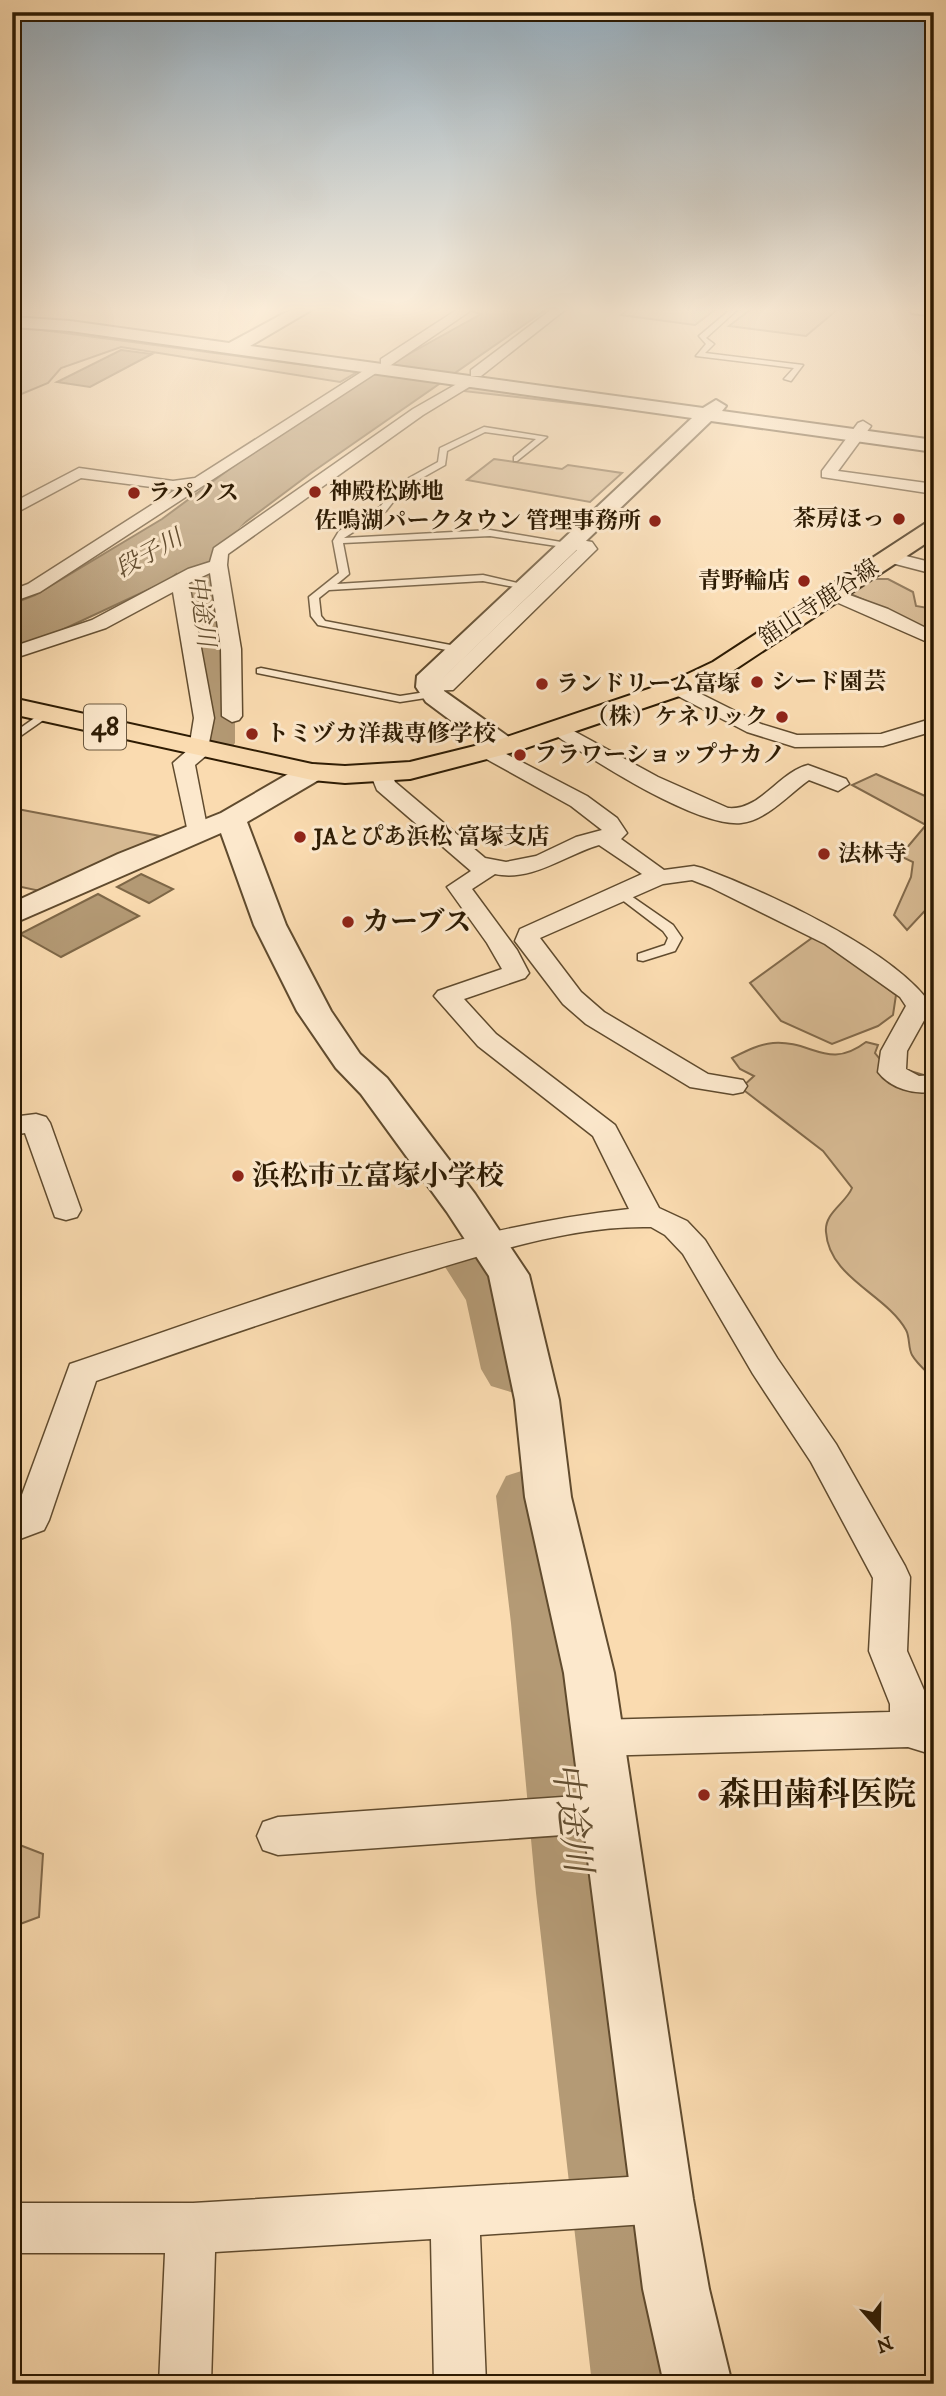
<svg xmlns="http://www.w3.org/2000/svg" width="946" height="2396" font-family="'IM FELL DW Pica','Noto Serif JP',serif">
	<rect width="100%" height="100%" fill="#fadbb0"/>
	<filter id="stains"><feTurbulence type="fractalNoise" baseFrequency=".00286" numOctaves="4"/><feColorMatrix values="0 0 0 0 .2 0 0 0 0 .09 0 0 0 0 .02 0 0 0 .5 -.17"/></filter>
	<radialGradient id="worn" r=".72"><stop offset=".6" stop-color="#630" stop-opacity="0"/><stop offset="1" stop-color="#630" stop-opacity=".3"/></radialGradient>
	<g fill="#d7ba93" stroke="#826a4b" stroke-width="2">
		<path d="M629 309H716L695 325 621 315Z"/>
		<path d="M751 309H838L806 336 729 326Z"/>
		<path d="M12 326 357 372 340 382 121 347 61 368 48 383 12 398Z"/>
		<path d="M471 387 660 413 463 391Z"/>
		<path d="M494 459 562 469 568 465 622 473 590 502 467 480Z"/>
		<path d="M873 579H888L913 592 916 606 934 609V632L844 591Z"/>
		<path d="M876 774 934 800V901L907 930 894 915 911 877 913 862 900 856 926 825 852 785Z"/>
		<path d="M12 808 160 836 40 891 12 885Z"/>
		<path d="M816 935 896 995 893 1015 878 1026 832 1044 781 1021 750 983Z"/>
		<path d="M866 1042 878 1045 875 1053 883 1063 934 1078V1379C927 1372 917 1364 912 1355 908 1348 910 1337 906 1330 886 1294 829 1278 826 1232 824 1213 846 1203 852 1188L823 1151 741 1088 754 1076 740 1069 732 1058C744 1052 759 1044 773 1043 812 1040 828 1071 866 1042Z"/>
		<path d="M12 1842 43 1854 39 1917 12 1927Z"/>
	</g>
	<g fill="#b49a75" stroke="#7e6747" stroke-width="2">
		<path d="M474 309H547L311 473 167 581 49 636 12 647V604L35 595 162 519 235 465 371 375 481 314 471 311Z"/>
		<path d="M121 350 152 354 90 387 57 382Z"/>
		<path d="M141 874 173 889 149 903 117 887Z"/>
		<path d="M98 894 139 916 61 957 20 934Z"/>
	</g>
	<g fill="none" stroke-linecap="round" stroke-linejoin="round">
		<g fill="#b49a75" fill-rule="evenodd">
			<path d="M245 492 257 495 262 502 211 560 235 709V743L229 752 214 756 199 752 193 743 195 709 175 559 233 495Z"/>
			<path d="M471 1238 493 1244 529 1298 547 1369 537 1386 514 1393 491 1386 481 1369 466 1300 440 1259 449 1244Z"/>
			<path d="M531 1468 556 1476 566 1496 587 1623 622 1893 696 2384H592L536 1893 511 1623 496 1496 506 1476Z"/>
		</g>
		<defs>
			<g id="service">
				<path d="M731 309H738L706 338 714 344 705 353 803 365 791 381 784 379 794 368 696 356 706 344 699 336Z"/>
				<path d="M484 427 547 437 517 461H514V457L536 439 485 432 447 451 445 465 404 488 386 511 344 538 490 530 567 543 572 546 570 548 490 536 343 543 349 574 337 584 483 575 530 586 525 589 483 581 329 590 319 598 321 616 325 621 461 647 462 649 457 652 318 625 311 616 309 597 339 573 333 541 339 531 380 507 398 484 438 462 440 448Z"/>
				<path d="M261 668 400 696 432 691 437 694 432 697 400 702 257 673V669Z"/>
				<path d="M43 712 52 714 12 742V734Z"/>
				<path d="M621 889 673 925 682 938 675 951 643 961 638 960V954L665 945 668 938 663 931 617 896V890Z"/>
			</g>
			<g id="minor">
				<path d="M458 309H473L391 365H381V359Z"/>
				<path d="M552 309H566L481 376H471V370Z"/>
				<path d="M374 364 379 365V371L40 592 12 602V590L28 584 175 490 81 478 12 515V503L79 468 173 481 195 478Z"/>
				<path d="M469 377 474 378V384L423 415 228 554 227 565 241 649 242 716 239 720 232 722 222 716 221 649 210 573 189 583 214 718 209 743 215 748 195 765 208 832 197 839 189 837 173 763 189 749 194 718 173 592 106 628 12 659V647L92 620 188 569 210 562 214 548 413 409Z"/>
				<path d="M863 421 871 426 838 471 934 484V494L822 477V471L858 423Z"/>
				<path d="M570 538 592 542 597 549 453 690 422 691 419 687 422 683 440 680 577 550 561 543Z"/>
				<path d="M890 552 934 563V574L884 561 881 557Z"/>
				<path d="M833 589 888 609 934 632V645L827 598 824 594 827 590Z"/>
				<path d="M679 683 761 724 797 735 881 734 934 718V731L883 746 795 747 747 732 672 693 669 689Z"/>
				<path d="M559 723 658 777 728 808C760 811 779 772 808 765L846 779 849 784 838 791 809 780C789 794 767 820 741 823 695 827 592 759 552 733L549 729Z"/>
				<path d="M489 745 587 796 617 818 627 833 621 839 664 870 694 866 702 868C766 892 895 950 932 1006L907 1051 906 1069 919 1076 934 1075V1091C915 1096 890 1088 878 1072L881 1051 906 1006 900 997 825 944 710 887 692 880 663 884 540 938 581 992 604 1012 708 1074 743 1080 747 1086 743 1092 733 1094 690 1087 586 1024 563 1004 515 941 520 929 642 874 599 845C565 855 532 882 495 874L472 889 517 950 529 973 525 978 464 999 496 1034 615 1125 659 1208 687 1221 705 1240 777 1358 836 1444 905 1566 910 1577 907 1651 930 1704 929 1718 934 1719V1755L908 1747 596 1756 582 1750 576 1738 582 1726 596 1720 890 1712V1704L869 1651 873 1578 811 1462 753 1374 683 1254 665 1235 651 1227C576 1225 495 1251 423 1273 313 1305 205 1343 96 1381L49 1520 44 1530 12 1542V1512L16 1511 70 1364C251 1303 438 1230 629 1209L593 1136 478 1046 434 996 438 991 502 969 487 943 447 887 471 871 377 790 371 775 374 770H390L395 782 485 858 506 862 536 856 576 837 602 830 571 806 481 756 478 751 481 746Z"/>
				<path d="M36 1114 46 1117 50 1123 81 1210 77 1217 66 1220 55 1217 25 1133 12 1135V1117Z"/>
				<path d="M606 1794 621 1800 627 1813 621 1826 606 1832 278 1855 263 1850 257 1836 263 1822 278 1817Z"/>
				<path d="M661 2175 678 2182 685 2199 678 2216 661 2223 480 2235 486 2384H434L431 2239 215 2252 211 2384H159L165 2253H12V2203H193Z"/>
			</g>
			<g id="tertiary">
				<path d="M292 309H313L250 346 703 408 716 400 726 406 722 411 934 440V452L711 421 443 678 444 691 513 740 517 746 513 752H493L426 702 416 687 417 676 692 418 70 331 12 327V317L70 321 229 343Z"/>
				<path d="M910 309H934V316L912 313Z"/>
				<path d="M312 764 322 766 326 772 322 778 247 822 286 925 331 1011 360 1054 387 1078 475 1194 529 1275 559 1400 571 1497 614 1673 693 2199 709 2289 732 2384H664L643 2289 564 1673 525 1497 515 1400 489 1276 447 1212 361 1094 336 1068 297 1011 254 925 221 833 12 924V903L118 854 221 813 302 766Z"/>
			</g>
			<path id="primary" d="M934 521V538L731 672 694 691 514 752 410 779 345 783 312 780 12 714V698L312 764 345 766 410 762 495 741 675 680 713 662 926 523Z"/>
		</defs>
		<use href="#service" stroke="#604b2e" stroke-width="3"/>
		<use href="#minor" stroke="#604b2e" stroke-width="3"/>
		<use href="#tertiary" stroke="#604b2e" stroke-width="4"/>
		<use href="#primary" stroke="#2d1b03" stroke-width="4"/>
		<use href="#service" fill="#fce8cc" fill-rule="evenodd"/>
		<use href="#minor" fill="#fce8cc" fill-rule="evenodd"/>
		<use href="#tertiary" fill="#fce8cc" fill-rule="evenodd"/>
		<use href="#primary" fill="#fadbb0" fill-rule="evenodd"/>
	</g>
	<linearGradient id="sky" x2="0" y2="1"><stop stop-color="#93aaba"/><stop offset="0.48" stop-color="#fdefdb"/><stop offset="1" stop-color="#fdefdb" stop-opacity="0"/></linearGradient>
	<rect width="946" height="645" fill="url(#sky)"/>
	<g fill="#8f2418" stroke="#fce8cc" stroke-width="2.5">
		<circle cx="315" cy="492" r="7"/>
		<circle cx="134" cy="493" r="7"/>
		<circle cx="899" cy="519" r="7"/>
		<circle cx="655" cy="521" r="7"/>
		<circle cx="804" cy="581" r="7"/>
		<circle cx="757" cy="682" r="7"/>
		<circle cx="542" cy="684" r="7"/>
		<circle cx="782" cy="717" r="7"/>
		<circle cx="252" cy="734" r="7"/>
		<circle cx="520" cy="755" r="7"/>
		<circle cx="300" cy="837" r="7"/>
		<circle cx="824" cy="854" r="7"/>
		<circle cx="348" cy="922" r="7"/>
		<circle cx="238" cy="1176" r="7"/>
		<circle cx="704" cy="1795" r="7"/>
	</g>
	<g text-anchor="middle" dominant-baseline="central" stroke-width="6" stroke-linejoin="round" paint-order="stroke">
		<g font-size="23" font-weight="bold" fill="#2d1b03" stroke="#fce8cc" text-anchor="start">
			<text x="329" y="492">神殿松跡地</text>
			<text x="148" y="493">ラパノス</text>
			<text x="885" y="519" text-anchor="end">茶房ほっ</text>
			<text x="641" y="521" text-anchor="end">佐鳴湖パークタウン 管理事務所</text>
			<text x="790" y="581" text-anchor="end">青野輪店</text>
			<text x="771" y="682">シード園芸</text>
			<text x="556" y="684">ランドリーム富塚</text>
			<text x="768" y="717" text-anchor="end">（株）ケネリック</text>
			<text x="266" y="734">トミヅカ洋裁専修学校</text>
			<text x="534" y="755">フラワーショップナカノ</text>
			<text x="314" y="837">JAとぴあ浜松 富塚支店</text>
			<text x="838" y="854">法林寺</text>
		</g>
		<g font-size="23" fill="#2d1b03" stroke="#fce8cc">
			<text transform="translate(819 603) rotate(-33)">舘山寺鹿谷線</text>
		</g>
		<g font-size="24" font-style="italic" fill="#634e31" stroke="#fce8cc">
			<text transform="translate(149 554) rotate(-29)">段子川</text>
			<text transform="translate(201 611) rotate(82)">中途川</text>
		</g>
		<rect fill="#fce8cc" stroke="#6b583f" stroke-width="2" x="84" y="704.5" width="42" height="45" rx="5"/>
		<g font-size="26" font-weight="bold" fill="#2d1b03">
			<text x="105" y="727">48</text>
		</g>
		<g font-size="28" font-weight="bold" fill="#2d1b03" stroke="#fce8cc" text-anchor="start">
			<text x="362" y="922">カーブス</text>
			<text x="252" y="1176">浜松市立富塚小学校</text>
		</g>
		<g font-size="33" font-weight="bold" fill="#2d1b03" stroke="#fce8cc" text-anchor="start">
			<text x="718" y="1795">森田歯科医院</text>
		</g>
		<g font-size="37" font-style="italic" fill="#634e31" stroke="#fce8cc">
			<text transform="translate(571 1817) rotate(83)">中途川</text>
		</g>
	</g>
	<rect width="946" height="2396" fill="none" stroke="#fadbb0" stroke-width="42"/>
	<rect x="14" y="14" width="918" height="2368" fill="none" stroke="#2d1b03" stroke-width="3.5"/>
	<rect x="21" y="21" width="904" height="2354" fill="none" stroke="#2d1b03" stroke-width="2"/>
	<g transform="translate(879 2329) rotate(160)" stroke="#fce8cc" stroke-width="5" paint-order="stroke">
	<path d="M0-5L12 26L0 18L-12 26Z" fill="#2d1b03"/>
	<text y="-10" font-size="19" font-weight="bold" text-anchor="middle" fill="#2d1b03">N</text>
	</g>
	<rect width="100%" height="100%" filter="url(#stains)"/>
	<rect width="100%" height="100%" fill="url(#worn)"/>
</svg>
